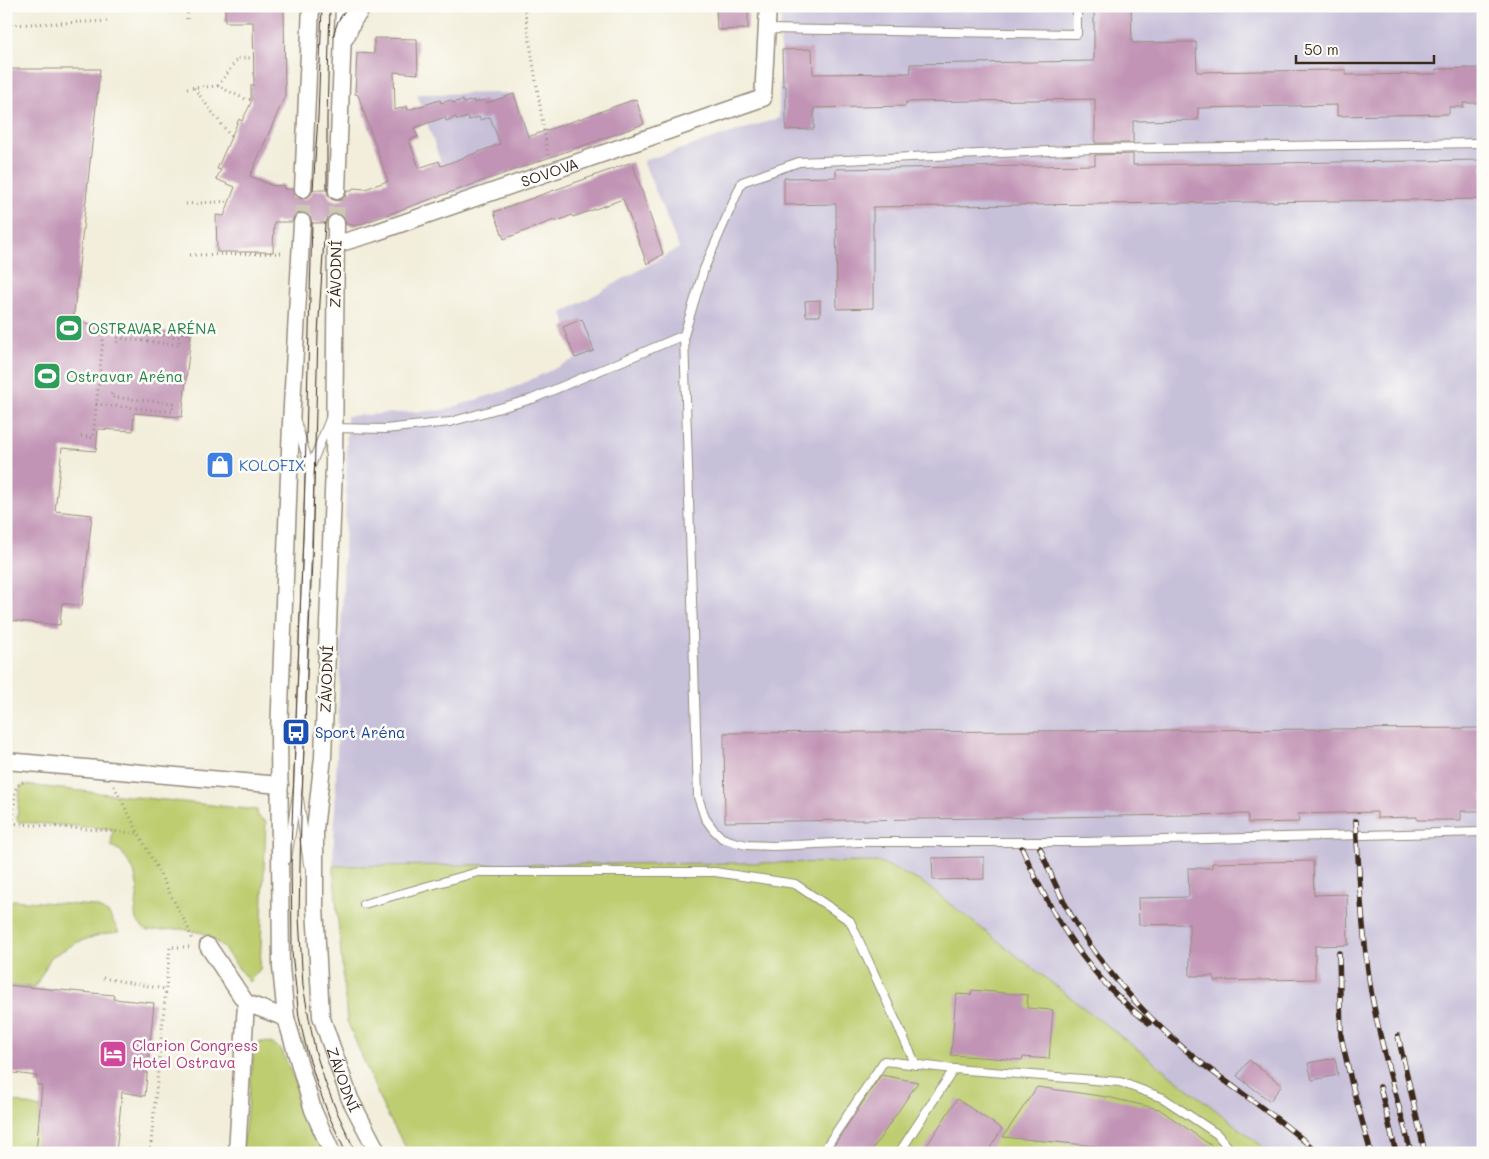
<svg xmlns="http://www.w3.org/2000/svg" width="1489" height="1159" font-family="Mali,sans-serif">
	<rect width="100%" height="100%" fill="#fdfcf7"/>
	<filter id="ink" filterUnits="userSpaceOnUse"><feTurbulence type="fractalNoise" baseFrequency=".02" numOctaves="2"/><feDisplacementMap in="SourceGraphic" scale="10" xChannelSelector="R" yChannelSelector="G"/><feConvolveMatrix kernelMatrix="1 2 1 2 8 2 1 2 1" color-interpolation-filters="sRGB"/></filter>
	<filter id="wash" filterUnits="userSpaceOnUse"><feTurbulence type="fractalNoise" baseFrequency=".0096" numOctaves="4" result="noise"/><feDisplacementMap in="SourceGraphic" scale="20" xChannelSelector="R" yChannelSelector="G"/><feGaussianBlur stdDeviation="1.12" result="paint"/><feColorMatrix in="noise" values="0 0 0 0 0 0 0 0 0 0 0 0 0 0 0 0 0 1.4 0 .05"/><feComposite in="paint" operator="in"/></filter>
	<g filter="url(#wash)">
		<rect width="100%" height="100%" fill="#f2eedb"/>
		<g fill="#c7c0d9">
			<path d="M781 6H1483V1153H1271L923 883 333 866 346 497 347 416 444 410 513 388 579 357 562 313 679 248 643 161 779 118Z"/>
			<path d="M507 93 510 95 512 108 519 107 540 160 453 194 451 192 417 94Z"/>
		</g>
		<g fill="#bdcd70" stroke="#7c7c47">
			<path d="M26 785 257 810 258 816 266 822 260 969 249 982 222 946 203 933 181 929 147 931 141 926 136 920 135 914 138 889 134 871 121 851 111 846 113 829 19 822 17 819 20 788 22 786Z"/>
			<path d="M880 862 923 883 1271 1153H409L384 1109 347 1021 333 866Z"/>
			<path d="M13 900 95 906 109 914 119 932 102 934 78 942 51 957 35 987 6 985V903Z"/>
			<path d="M260 1042C269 1041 275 1044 282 1051L325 1153H242L254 1050Z"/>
			<path d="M9 1100 40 1108 36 1153H6V1101Z"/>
		</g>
		<g id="blocks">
			<g fill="#c194b5" fill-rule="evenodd">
				<path d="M225 6H284L285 96 250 176 273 186 284 185V189H293L294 194 297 197 302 199 308 198 311 195 313 190H327L328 195 331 199 337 201 341 200 345 197 347 191H352L353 188 365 189 388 181 358 95 355 94 357 53 374 54V38L417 39 418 74 394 72 395 110 407 106 408 110 440 100 441 103 451 100 453 103 463 100V103L474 100V103L484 100 486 103 514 94 528 137 636 99 644 124 355 226 346 224 344 218 341 214 337 213 331 215 327 218 326 223H312L311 218 308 214 303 212 298 213 294 216 292 222H274L273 252H217L216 215 224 216 235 187 216 179 221 170 217 169 239 119 242 121 251 103V85H254L253 22H225ZM445 117 446 121 456 117 457 120 468 117 469 120 479 117 480 120 490 117 500 144 441 166 439 161 419 168 409 140 418 137 414 128Z"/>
				<path d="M716 6H748V29L717 30Z"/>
				<path d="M1094 6H1131L1132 43 1196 42 1197 72 1336 70H1346V75L1437 74 1436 69 1483 68V103H1463L1464 107H1449V114L1337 116V105L1198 108V120L1133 121V143H1095V99L906 102V106L814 108V129L786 130V86H783L782 50 812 49 813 74 911 73 910 64 1094 61Z"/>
				<path d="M6 69H100L73 322 191 334 182 417 134 413 133 431 98 429 96 451 62 448 55 511 92 515 82 606 62 603 60 625 6 620Z"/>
				<path d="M1133 154V165L1483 160V199L873 207V308L837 309 836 204 784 205V178L836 177V169L1095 165V155Z"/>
				<path d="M632 162 663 254 647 264 623 199 573 217 572 215 555 222 554 220 504 239 494 212Z"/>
				<path d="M820 300V316H806L805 301Z"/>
				<path d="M582 319 594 351 575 358 563 327Z"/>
				<path d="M1483 728V811H1461V820H1417V817L1377 818V812L1298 814 1299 822 1248 823V814L725 822 724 733Z"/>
				<path d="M984 857V879L933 880 932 858Z"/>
				<path d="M1313 861 1314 895 1347 894 1348 945 1315 946V979L1214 981V976H1190L1189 924 1139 925 1138 898 1189 897 1188 868H1212V863Z"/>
				<path d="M6 985 114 995 113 999 154 1003 145 1096 122 1092 116 1153H36L42 1085H37V1076L6 1072Z"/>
				<path d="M972 990 1028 995 1027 1008 1053 1010 1049 1059 1023 1057 1022 1060 951 1055 956 994 971 995Z"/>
				<path d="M1335 1058 1338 1075 1312 1080 1308 1063Z"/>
				<path d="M1249 1060 1282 1085 1270 1101 1237 1076Z"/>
				<path d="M881 1075 918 1082 870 1153H829Z"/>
				<path d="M1037 1087 1107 1097 1159 1109 1222 1153H1122L1096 1146 1003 1137Z"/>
				<path d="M957 1099 1002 1129 987 1153H922Z"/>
			</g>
		</g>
	</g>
	<g filter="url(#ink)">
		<use href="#blocks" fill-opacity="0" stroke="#968c7c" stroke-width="1"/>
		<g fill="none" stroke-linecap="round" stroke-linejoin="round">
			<g stroke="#cdc7b5" stroke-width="16" stroke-dasharray="16 8" stroke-linecap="butt">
				<path d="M302 222 303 189"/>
				<path d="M336 223 337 191"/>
			</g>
			<defs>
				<g id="service">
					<path d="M767 29 1077 34V6"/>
					<path d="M684 335 698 797 705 818 713 829 722 838 734 842 747 845 773 846 860 842H1085L1483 832"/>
					<path d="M334 428 385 429 450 422 532 399 684 335 704 269 742 182 799 162 1093 149 1483 143"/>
					<path d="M310 468 330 419"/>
					<path d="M299 799 308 864"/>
					<path d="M287 859 298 787 310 468 296 421"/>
					<path d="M364 904 478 872H715L795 884 850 921 916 1065"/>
					<path d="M822 1153 884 1061 954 1069"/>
					<path d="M899 1153 954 1069 1120 1082 1163 1098 1217 1134 1233 1153"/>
				</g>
				<g id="minor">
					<path d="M346 37 354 19 364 6"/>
					<path d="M303 189 311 6"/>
					<path d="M337 191 344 6"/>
					<path d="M302 222 291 424 279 732 281 967 286 1018 313 1110 332 1153"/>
					<path id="s1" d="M336 223 334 466 323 757 315 830V907L321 1016 350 1099 378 1153"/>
					<path id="s2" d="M335 242H344L371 234 763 98 768 6"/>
					<path d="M6 761 280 785"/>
					<path d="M208 946 246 1003"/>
					<path d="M237 1153 246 1003 286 1018"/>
				</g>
			</defs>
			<use href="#service" stroke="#968c7c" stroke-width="10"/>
			<use href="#minor" stroke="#968c7c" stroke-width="19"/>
			<g stroke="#968c7c" stroke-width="3" stroke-dasharray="1 4" stroke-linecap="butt">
				<path d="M524 6 548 156"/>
				<path d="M187 19 188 6"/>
				<path d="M6 25 110 21"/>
				<path d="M218 86 238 58H254"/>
				<path d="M187 88 218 86 245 99 254 100"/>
				<path d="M194 88 231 137"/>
				<path d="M186 204 230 201"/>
				<path d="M190 255 284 253"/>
				<path d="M96 404 172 412 173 403 111 397 112 391"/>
				<path d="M81 436 93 438 104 330 179 337V345L117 338V343"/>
				<path d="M6 695 10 694"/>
				<path d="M114 786 188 928 192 941"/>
				<path d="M6 823 137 833"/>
				<path d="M13 824 15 790 20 783 26 781"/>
				<path d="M103 978 165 989"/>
				<path d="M150 1153 170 947H193"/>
			</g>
			<use href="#service" stroke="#fff" stroke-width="8"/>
			<use href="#minor" stroke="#fff" stroke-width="16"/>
			<g stroke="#3b2a1e" stroke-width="1">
				<path d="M333 36 338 21 348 6"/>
				<path d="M313 190 318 117 322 6"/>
				<path d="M327 190V118L330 6"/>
				<path d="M312 223 304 511 291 851 292 952 299 1017 307 1051 317 1084 329 1116 346 1153"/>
				<path d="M325 223 318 334 312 560 301 818 299 917 303 986 315 1050 325 1082 337 1112 356 1153"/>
			</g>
			<defs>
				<g id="rail">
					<path d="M1356 821C1359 876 1362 930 1370 985 1379 1041 1397 1097 1411 1153"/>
					<path d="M1022 848C1052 917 1088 977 1149 1023"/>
					<path d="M1040 848C1051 876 1063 904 1080 930 1112 980 1154 1025 1200 1062 1239 1092 1281 1119 1318 1153"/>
					<path d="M1339 953 1341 1036 1352 1085 1371 1153"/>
					<path d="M1398 1036 1425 1153"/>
					<path d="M1380 1087 1396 1153"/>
				</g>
			</defs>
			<use href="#rail" stroke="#3b2a1e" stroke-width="5.5"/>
			<use href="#rail" stroke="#fdfcf7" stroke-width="4" stroke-dasharray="11" stroke-linecap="butt"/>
		</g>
	</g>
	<defs>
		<symbol id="stadium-square" viewBox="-11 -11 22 22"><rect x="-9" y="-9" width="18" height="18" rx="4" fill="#2e9e5b" stroke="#fdfcf7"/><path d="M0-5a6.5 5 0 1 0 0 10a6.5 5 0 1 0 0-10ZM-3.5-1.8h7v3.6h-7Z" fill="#fff"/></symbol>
		<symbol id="shop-square" viewBox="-11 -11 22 22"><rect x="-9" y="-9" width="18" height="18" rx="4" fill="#3f7fe0" stroke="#fdfcf7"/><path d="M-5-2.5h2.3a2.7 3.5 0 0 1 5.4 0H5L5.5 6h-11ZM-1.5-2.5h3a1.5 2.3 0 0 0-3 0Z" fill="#fff"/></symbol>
		<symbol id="bus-square" viewBox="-11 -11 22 22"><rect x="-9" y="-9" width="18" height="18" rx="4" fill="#1a4fb4" stroke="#fdfcf7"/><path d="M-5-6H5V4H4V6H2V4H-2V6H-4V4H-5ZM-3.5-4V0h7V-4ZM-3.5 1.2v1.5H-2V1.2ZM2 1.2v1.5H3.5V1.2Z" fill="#fff"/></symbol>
		<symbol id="hotel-square" viewBox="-11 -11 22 22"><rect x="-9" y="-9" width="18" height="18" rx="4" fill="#d1479c" stroke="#fdfcf7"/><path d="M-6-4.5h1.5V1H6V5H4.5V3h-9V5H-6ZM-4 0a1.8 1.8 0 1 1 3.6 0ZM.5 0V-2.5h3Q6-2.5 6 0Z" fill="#fff"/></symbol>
	</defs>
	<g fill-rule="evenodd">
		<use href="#stadium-square" x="53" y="312" width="32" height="32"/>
		<use href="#stadium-square" x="31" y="360" width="32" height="32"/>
		<use href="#shop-square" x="204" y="449" width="32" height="32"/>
		<use href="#bus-square" x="280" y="716" width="32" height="32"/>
		<use href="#hotel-square" x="97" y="1038" width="32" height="32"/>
	</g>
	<g text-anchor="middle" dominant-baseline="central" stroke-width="5" stroke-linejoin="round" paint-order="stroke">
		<g font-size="15" fill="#3b2a1e" stroke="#fdfcf7">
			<text stroke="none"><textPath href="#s2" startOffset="226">SOVOVA</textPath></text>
			<text transform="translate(335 274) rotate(-89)">ZÁVODNÍ</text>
			<text transform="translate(326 679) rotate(-88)">ZÁVODNÍ</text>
			<text stroke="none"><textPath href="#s1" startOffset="861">ZÁVODNÍ</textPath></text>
		</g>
		<g font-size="15" fill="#27864d" stroke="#fdfcf7" text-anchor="start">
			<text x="88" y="328">OSTRAVAR ARÉNA</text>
			<text x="66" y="376">Ostravar Aréna</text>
		</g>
		<g font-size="15" fill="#366cbe" stroke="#fdfcf7" text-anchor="start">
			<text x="239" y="465">KOLOFIX</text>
		</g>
		<g font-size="15" fill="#164399" stroke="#fdfcf7" text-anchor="start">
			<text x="315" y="732">Sport Aréna</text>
		</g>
		<g font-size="15" fill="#b23c85" stroke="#fdfcf7" text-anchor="start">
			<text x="132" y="1045">Clarion Congress<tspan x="132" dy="17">Hotel Ostrava</tspan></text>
		</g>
	</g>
	<rect width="1489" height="1159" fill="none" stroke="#fdfcf7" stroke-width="25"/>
	<path d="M1296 55v8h138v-8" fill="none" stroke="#3b2a1e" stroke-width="2.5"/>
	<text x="1304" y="55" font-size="15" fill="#3b2a1e" stroke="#fdfcf7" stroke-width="4" paint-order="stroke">50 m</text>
</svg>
